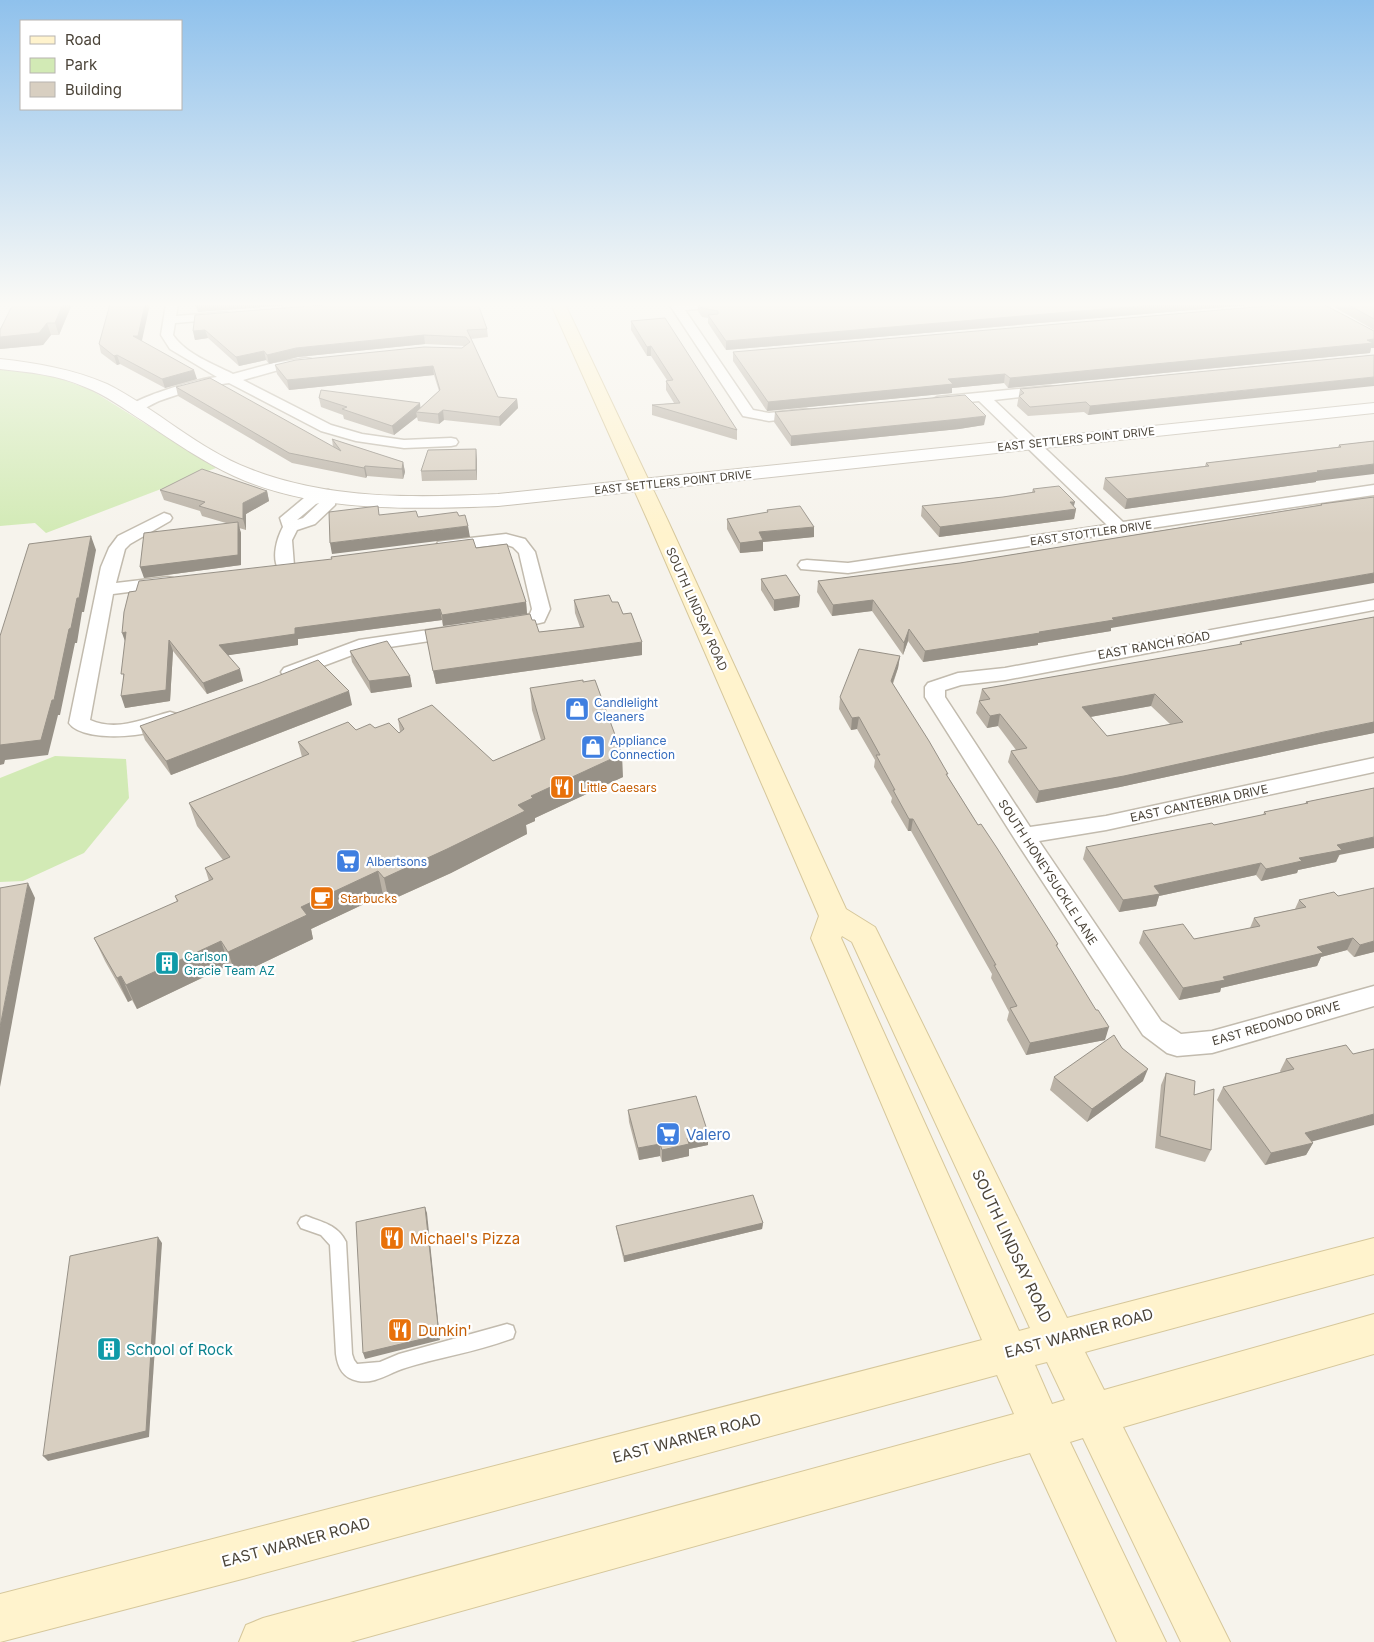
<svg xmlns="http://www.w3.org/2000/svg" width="1374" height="1642" font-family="Inter,sans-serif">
	<rect width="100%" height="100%" fill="#f6f3ec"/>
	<g fill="#d2eab5">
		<path d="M0 368 56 377 91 390 216 468 46 533 35 523 0 526Z"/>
		<path d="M55 756 126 759 129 798 84 853 23 881 0 882V778Z"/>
	</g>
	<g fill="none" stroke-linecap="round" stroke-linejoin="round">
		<defs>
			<path id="service" d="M306 1216C322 1222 338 1225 346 1242L352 1354 354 1360 357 1364 380 1362 399 1354 507 1324 513 1326 515 1332 513 1338C477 1352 438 1357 402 1369 388 1374 374 1384 358 1381 343 1378 338 1368 336 1354L330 1245 321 1235 301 1228 298 1223 301 1218Z"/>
			<g id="minor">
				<path d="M166 304H178L176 316 227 312 229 315 227 318 223 319 175 323 173 335C186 354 213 364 233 374L274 363 306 358 311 359 312 362 311 365 275 371 243 380 331 425 362 434 404 440 451 438 456 439 458 442 456 445 451 446 404 448 356 441 321 431 229 383C205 386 181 393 159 401 149 405 140 414 129 411L127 408C136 397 201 378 217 377L170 349 161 335Z"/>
				<path d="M673 304H715L709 308 685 310 753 410 769 413 806 409 811 410 813 413 811 416 769 421 743 416 671 307Z"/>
				<path d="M1050 386 1055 387 1057 390 1055 393 994 400 1123 522 1374 485V495L848 573 801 569 798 565 801 561 807 560 848 563 1107 525 979 401 937 405 930 401 937 397Z"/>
				<path d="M328 490 334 492 336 495 335 505 315 524 297 530 292 540 294 566 291 570 285 571 279 570C271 558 277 538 283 527L280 518 304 498ZM319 503 303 518 297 520 316 504Z"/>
				<path d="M164 513 170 515 172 518 170 521 130 544 125 549 116 583 167 577 173 578 176 582 173 586 167 587 113 594 90 720C117 732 143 719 170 712L177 714 180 718C167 737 84 745 69 723L101 567 109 548 118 536Z"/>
				<path d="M506 534 525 539 535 552 550 609 544 622 502 632 495 630 493 626 495 622 530 614 532 609 519 553 513 547 505 544 444 551 438 550 436 546 438 542 444 541Z"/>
				<path d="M1374 600V610L1005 680 961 685 945 690V697L1030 827 1106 816 1374 758V772L1106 830 1039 841 1161 1021 1181 1034 1212 1031 1374 986V1006L1212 1053 1177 1056 1167 1053 1143 1035 1016 841 925 697V687L928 683 958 673 1005 668Z"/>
				<path d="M456 626 463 628 465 632 463 636 363 651 291 678 284 676 281 672 284 668 359 640Z"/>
			</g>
			<path id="tertiary" d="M0 359C36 363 73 369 107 384 157 409 198 449 250 469 329 500 415 498 498 494L1374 403V413L498 506C411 509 315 513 234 476 202 461 173 441 143 421 124 409 106 395 85 387 58 375 29 372 0 369Z"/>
			<path id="secondary" d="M551 304H565L668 521 846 909 875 927 879 935 1067 1318 1374 1238V1274L1085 1352 1104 1390 1374 1314V1354L1123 1427 1230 1642H1181L1083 1438 1070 1442 1166 1642H1117L1030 1453 350 1642H239L246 1625 263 1618 1014 1414 997 1375 246 1578 0 1642V1594L982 1340 811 938 819 916 648 521ZM842 936 852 942 1030 1328 1019 1331 841 938ZM1047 1362 1065 1400 1052 1404 1035 1365Z"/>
		</defs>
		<use href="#service" stroke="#c2bbae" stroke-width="3"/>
		<use href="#minor" stroke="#c2bbae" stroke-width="3"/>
		<use href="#tertiary" stroke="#c2bbae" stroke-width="2"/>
		<use href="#secondary" stroke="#d6c79b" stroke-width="2"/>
		<use href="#service" fill="#fff" fill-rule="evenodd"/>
		<use href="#minor" fill="#fff" fill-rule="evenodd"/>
		<use href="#tertiary" fill="#fff" fill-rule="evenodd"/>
		<use href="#secondary" fill="#fff3cd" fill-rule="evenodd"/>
	</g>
	<g fill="#bab2a6" fill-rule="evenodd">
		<path d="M13 304H72L59 335H51L43 345 0 349Z"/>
		<path d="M150 304 141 341 197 379 165 388 120 364 117 365 101 353 99 344Z"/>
		<path d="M335 304 487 329 488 337 471 339 498 397 517 399 518 408 500 426 444 420 439 424 418 421 417 417 394 435 344 419 343 415 321 407 319 398 420 408 439 391 434 375 289 390 277 374 275 365 462 348 465 346 425 344 298 357 269 364 266 360 239 366 208 338 195 340 193 331Z"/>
		<path d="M698 304H1261L726 350 708 323V318L702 317 698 311Z"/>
		<path d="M1329 304H1374V330Z"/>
		<path d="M631 321 737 430V440L652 415V405L674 403 666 390V381L667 380 651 356H647L631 330Z"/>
		<path d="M1371 348 1370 353 1008 388 1004 383 952 388V393L767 411 733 361V352Z"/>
		<path d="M1374 355 1088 415 1084 412 1028 416 1017 406 1020 389Z"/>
		<path d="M176 387 333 447 332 439 403 462 405 472 403 479 367 476 366 478 292 463 178 396Z"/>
		<path d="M775 412 984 425 959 429 791 446 774 422Z"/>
		<path d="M1374 441 1316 481V482L1125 509 1103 489 1105 478 1205 466 1206 463 1338 447 1339 445Z"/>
		<path d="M477 459V480L422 481 421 471Z"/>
		<path d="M1033 489 1076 509 1074 519 939 537 921 516 922 506 1003 497 1032 492Z"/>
		<path d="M160 490 267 491 269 501 246 514V530L239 528 241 533V565L144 578 226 523 202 516 200 511 164 500Z"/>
		<path d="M1374 497 1111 628V631L1038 643V645L923 662 908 641 903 655 872 611 832 616 817 592 818 581 960 563 1320 505 1321 504Z"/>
		<path d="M767 510 814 527V537L763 542V551L740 553 727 529V519L767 513Z"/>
		<path d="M476 548 526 602 527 614 443 626 442 620 298 639V645L228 655 243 681 207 694 173 651 170 701 125 708 123 680 125 641Z"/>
		<path d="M761 579 800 596 799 607 774 611 761 590Z"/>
		<path d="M574 600 612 602 642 655 436 684 425 630 532 620 539 632 580 627 575 613Z"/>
		<path d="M1374 617V733L1319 744 1120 787 1036 803 1008 762 1011 751 1016 750 998 726 987 728 976 713 982 689 1239 645 1240 642ZM1151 706 1170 724 1107 736 1090 717Z"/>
		<path d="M350 651 410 676 412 687 371 693 352 662Z"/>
		<path d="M900 656 898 668 893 684 948 777 978 825 1058 944 1057 947 1105 1040 1026 1055 1007 1020 1009 1012 991 978 992 974 911 831H908L891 802 892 798 874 767 875 760 857 729 851 730 839 709 840 697Z"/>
		<path d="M530 688 623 777 535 818V821L526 825 527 834 451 873 389 901 383 895 311 929 313 939 236 976 229 965 137 1009 132 1000 128 1002 105 961 94 938 177 902 175 896 209 881 205 868 223 860 197 826 189 803 302 757 298 742 356 730 375 728 399 733 400 732 398 719 493 761 541 740 532 710Z"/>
		<path d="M352 705 171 775 145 740 140 726Z"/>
		<path d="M1374 788 1336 862 1298 870 1297 873 1261 881 1256 875 1159 896 1156 906 1119 912 1083 859 1086 847 1214 825 1263 815 1264 812 1305 804 1306 802Z"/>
		<path d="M1338 896 1374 952 1354 957 1347 950 1321 957 1317 966 1221 988 1220 992 1179 1000 1139 943 1143 931 1194 939 1250 928 1254 918 1295 909 1299 900Z"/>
		<path d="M1346 1045 1312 1141 1313 1143 1306 1155 1265 1165 1217 1100 1223 1087 1281 1073 1280 1071 1286 1059Z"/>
		<path d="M1166 1073 1194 1095 1211 1150 1205 1162 1155 1148 1161 1085Z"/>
		<path d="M1054 1077 1143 1081 1087 1122 1050 1090Z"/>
		<path d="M628 1110 708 1133V1145L689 1149V1156L662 1162 660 1156 639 1160 629 1122Z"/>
		<path d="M763 1223 762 1229 624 1262 617 1232 616 1226Z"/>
	</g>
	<g fill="#979187">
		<path d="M63 304H72L59 335 55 323Z"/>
		<path d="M145 304H150L141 345 133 336Z"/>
		<path d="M194 304H306L198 312 196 307H195Z"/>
		<path d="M1164 304H1261L726 350V341Z"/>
		<path d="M47 323 51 335 43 345 0 349V337Z"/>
		<path d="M205 330 208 338 195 340 193 331Z"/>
		<path d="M424 335 425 344 298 357 269 364 267 355 296 348Z"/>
		<path d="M1374 339V348H1371L1370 353 1008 388 1010 378Z"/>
		<path d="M651 346V356H647V347Z"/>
		<path d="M264 351 266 360 239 366 236 357Z"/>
		<path d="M117 355 120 364 117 365 114 356Z"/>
		<path d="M433 366 434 375 289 390 287 380Z"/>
		<path d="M194 370 197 379 165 388 162 379Z"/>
		<path d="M1005 374 1004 383 952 388V393L767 411 768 402 948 379Z"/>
		<path d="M1374 377V386L1088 415 1090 406Z"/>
		<path d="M517 399 518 408 500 426 499 417Z"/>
		<path d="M420 403 421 412H416L417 417 394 435 392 426Z"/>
		<path d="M443 410 444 420 439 424 438 414Z"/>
		<path d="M986 416 984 425 959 429 791 446V436Z"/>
		<path d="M476 449 477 459V480L476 470Z"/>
		<path d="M403 462 405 472 403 479 402 469Z"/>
		<path d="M1374 464V474L1316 481V482L1125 509 1127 499 1317 471Z"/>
		<path d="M365 466 367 476 366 478 364 468Z"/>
		<path d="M267 491 269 501 246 514V530L243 519V503Z"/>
		<path d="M1070 502H1075L1073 509H1076L1074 519 939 537 940 527Z"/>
		<path d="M238 522 241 533V565L144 578 140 567Z"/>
		<path d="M468 526 470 537 332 554 330 543Z"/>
		<path d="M814 527V537L763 542V551L740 553V543L759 532Z"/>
		<path d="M91 536 96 550 84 612H82L77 643H75L60 715H58L48 755 5 760 4 764 0 765V745L77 598Z"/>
		<path d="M1374 573V583L1111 628V631L1038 643V645L923 662 925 651 1039 632 1112 618Z"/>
		<path d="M800 596 799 607 774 611V600Z"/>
		<path d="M873 600 872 611 832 616 833 605Z"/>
		<path d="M526 602 527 614 443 626 442 615Z"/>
		<path d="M440 609 442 620 298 639V645L223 656 219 645 295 628Z"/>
		<path d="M909 629 908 641 903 655 904 643Z"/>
		<path d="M126 632V644L122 633Z"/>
		<path d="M169 640 173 651 170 701 125 708 121 696Z"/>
		<path d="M642 642V655L436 684 433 671Z"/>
		<path d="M900 656 898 668 889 693 891 681Z"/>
		<path d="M240 669 243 681 207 694 203 683Z"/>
		<path d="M410 676 412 687 371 693 369 681Z"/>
		<path d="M349 691 352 705 171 775 166 761Z"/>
		<path d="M1155 694 1151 706 1079 719 1082 707Z"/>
		<path d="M1000 714 998 726 987 728 990 716Z"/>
		<path d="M859 717 857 729 851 730 852 718Z"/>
		<path d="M1374 722V733L1319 744 1120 787 1036 803 1039 791Z"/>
		<path d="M622 754 623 777 535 818V821L526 825 527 834 451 873 389 901 384 878 518 805 531 796Z"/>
		<path d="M909 819H913L911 831H908Z"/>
		<path d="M1374 837V848L1339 855 1336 862 1298 870 1297 873 1261 881 1266 869 1299 858 1337 845Z"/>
		<path d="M1261 863 1256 875 1159 896 1156 906 1119 912 1123 900 1154 886Z"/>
		<path d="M378 871 383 895 311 929 313 939 236 976 228 952 301 907Z"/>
		<path d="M28 883 35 898 0 1087V1027Z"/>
		<path d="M1353 938 1347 950 1321 957 1317 966 1221 988 1220 992 1179 1000 1183 988 1223 977 1317 947Z"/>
		<path d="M221 941 229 965 137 1009 126 985Z"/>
		<path d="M1374 941V952L1354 957 1360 945Z"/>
		<path d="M121 976 132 1000 128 1002 117 978Z"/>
		<path d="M1109 1027 1105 1040 1026 1055 1030 1043Z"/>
		<path d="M1148 1069 1143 1081 1087 1122 1092 1109Z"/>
		<path d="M1374 1114V1125L1299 1145 1305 1133Z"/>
		<path d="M708 1133V1145L689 1149V1156L662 1162V1150L687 1138Z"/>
		<path d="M1313 1143 1306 1155 1265 1165 1271 1153Z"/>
		<path d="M660 1144V1156L639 1160 638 1148Z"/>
		<path d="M425 1207 427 1213 440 1340 365 1359 363 1353Z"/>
		<path d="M763 1223 762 1229 624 1262V1256Z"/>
		<path d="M158 1237 162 1243 149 1437 48 1461 43 1456Z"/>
	</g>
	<g fill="#d8cfc1" stroke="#979187" fill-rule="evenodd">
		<path d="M13 304H63L55 323H47L39 333 0 337V330Z"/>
		<path d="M110 304H145L138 336H133L194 370 162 379 117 355 114 356 99 344Z"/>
		<path d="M335 304H478L487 329 467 330 498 397 517 399 499 417 443 410 438 414 416 412 440 390 433 366 287 380 275 365 296 360 424 347 462 348 470 342 466 337 424 335 296 348 267 355 264 351 236 357 205 330 193 331 195 315Z"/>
		<path d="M699 304H1164L726 341 708 315 718 314V311L702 308Z"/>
		<path d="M1290 304H1323L1374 331V339L1367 340 1373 343 1010 378 1005 374 948 379 953 384 768 402 733 352Z"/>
		<path d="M1347 304H1374V319Z"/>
		<path d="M665 318 737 430 652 405 680 403 666 381 673 380 651 346 647 347 631 321Z"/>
		<path d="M1374 355V377L1090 406 1086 402 1030 407 1019 396 1024 393 1020 389Z"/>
		<path d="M210 378 341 451 332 439 403 462 402 469 365 466 364 468 289 453 176 387Z"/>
		<path d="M321 390 420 403 392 426 342 409 347 407 319 398Z"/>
		<path d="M965 395 986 416 960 419 791 436 775 412Z"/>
		<path d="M1374 441V464L1317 471 1319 472 1127 499 1105 478 1209 466 1206 463 1341 447 1339 445Z"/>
		<path d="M476 449V470L421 471 428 450Z"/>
		<path d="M202 469 267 491 243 503V519L199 506 205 502 160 490Z"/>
		<path d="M1059 486 1075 502H1070L1076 509 940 527 922 506 1003 497 1035 492 1033 489Z"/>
		<path d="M1374 497V573L1112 618 1114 620 1039 632 1040 633 925 651 909 629 904 643 873 600 833 605 818 581 960 563 1322 505 1321 504Z"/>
		<path d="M378 506 379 515 416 511 418 517 457 512 459 516 465 515 468 526 330 543 329 512Z"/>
		<path d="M800 506 814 527 759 532 763 540 740 543 727 519 768 512 767 510Z"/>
		<path d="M238 522V555L140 567 144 533Z"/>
		<path d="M91 536 79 598H77L71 628 69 629 54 700H52L41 740 0 745V636L29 544Z"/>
		<path d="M473 539 476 548 507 544 526 602 442 615 440 609 295 628V634L219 645 240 669 203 683 169 640 166 690 121 696 124 674H121L126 632 122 633 124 612 129 592 136 591 139 581 332 559 331 557Z"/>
		<path d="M786 575 800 596 774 600 761 579Z"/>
		<path d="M609 595 612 602H618L623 614 631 613 642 642 433 671 425 630 530 614 532 620H535L539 632 584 627 574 600Z"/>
		<path d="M1374 617V722L1324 732 1124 776 1039 791 1011 751 1027 748 1000 714 990 716 979 701 990 699 982 689 1242 644 1240 642ZM1155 694 1183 722 1107 736 1082 707Z"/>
		<path d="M387 641 410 676 369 681 350 651Z"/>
		<path d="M859 649 900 656 891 681 929 741 948 774H946L978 825 981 824 997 848 1058 944 1056 945 1096 1010H1098L1109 1027 1030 1043 1010 1008 1017 1006 994 965H996L913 819H909L893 790H895L876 755H880L859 717 852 718 840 697Z"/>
		<path d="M318 660 349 691 166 761 140 726 260 683Z"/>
		<path d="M583 680V682L595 680 622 754 531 796 533 798 518 805 525 811 447 849 384 878 378 871 301 907 307 915 228 952 221 941 126 985 121 976 117 978 94 938 178 901 175 896 213 879 205 868 230 857 189 803 309 754 298 742 348 722 356 730 370 724 375 728 389 723 399 733 404 729 398 719 432 705 493 761 545 739 530 688Z"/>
		<path d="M1374 788V837L1337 845 1342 850 1299 858 1302 861 1266 869 1261 863 1154 886 1160 894 1123 900 1086 847 1212 823 1214 825 1266 814 1264 812 1308 803 1306 802Z"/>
		<path d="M28 883 0 1027V888Z"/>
		<path d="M1374 888V941L1360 945 1353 938 1317 947 1323 953 1223 977 1225 980 1183 988 1143 931 1183 924 1194 939 1260 926 1254 918 1306 907 1299 900 1334 892 1338 896Z"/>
		<path d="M1114 1035 1122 1048 1148 1069 1092 1109 1054 1077Z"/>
		<path d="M1346 1045 1353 1054 1374 1049V1114L1305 1133 1313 1143 1271 1153 1223 1087 1294 1069 1286 1059Z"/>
		<path d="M1166 1073 1195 1081 1194 1095 1214 1089 1211 1150 1160 1136Z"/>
		<path d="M696 1096 708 1133 687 1138 689 1144 662 1150 660 1144 638 1148 628 1110Z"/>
		<path d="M753 1195 763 1223 624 1256 616 1226Z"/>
		<path d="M425 1207 439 1335 363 1353 356 1222Z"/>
		<path d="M158 1237 146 1431 43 1456 70 1256Z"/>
	</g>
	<linearGradient id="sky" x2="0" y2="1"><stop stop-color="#8fc1ec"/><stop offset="0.57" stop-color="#fbfaf6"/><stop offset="1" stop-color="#fbfaf6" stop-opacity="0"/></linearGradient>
	<rect width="1374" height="534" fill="url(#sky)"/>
	<defs>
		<symbol id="shop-square" viewBox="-11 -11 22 22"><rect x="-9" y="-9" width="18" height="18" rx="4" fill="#3f7fe0" stroke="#fff"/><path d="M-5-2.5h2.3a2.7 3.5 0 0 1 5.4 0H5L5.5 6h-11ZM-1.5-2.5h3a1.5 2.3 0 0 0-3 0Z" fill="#fff"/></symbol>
		<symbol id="restaurant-square" viewBox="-11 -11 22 22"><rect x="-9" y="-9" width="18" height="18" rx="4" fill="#e8710a" stroke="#fff"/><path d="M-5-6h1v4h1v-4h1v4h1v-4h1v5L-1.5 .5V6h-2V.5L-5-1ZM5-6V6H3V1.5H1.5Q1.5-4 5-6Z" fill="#fff"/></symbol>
		<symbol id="supermarket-square" viewBox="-11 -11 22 22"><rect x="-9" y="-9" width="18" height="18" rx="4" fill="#3f7fe0" stroke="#fff"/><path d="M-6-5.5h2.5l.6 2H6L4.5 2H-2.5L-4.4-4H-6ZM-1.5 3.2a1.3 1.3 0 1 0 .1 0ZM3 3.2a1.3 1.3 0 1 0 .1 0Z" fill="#fff"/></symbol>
		<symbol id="cafe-square" viewBox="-11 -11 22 22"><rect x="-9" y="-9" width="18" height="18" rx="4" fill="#e8710a" stroke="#fff"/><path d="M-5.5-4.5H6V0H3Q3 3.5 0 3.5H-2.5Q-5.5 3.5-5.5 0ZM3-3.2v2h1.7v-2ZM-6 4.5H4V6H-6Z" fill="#fff"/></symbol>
		<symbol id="building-square" viewBox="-11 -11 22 22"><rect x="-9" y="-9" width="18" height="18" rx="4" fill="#0f9aa8" stroke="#fff"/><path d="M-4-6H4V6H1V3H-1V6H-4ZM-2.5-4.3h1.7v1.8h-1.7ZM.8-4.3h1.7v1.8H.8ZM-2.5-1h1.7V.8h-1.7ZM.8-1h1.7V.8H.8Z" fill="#fff"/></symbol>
	</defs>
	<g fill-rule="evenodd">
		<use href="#shop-square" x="563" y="695" width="28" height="28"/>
		<use href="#shop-square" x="579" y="733" width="28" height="28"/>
		<use href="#restaurant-square" x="548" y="773" width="28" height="28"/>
		<use href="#supermarket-square" x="334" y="847" width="28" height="28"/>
		<use href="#cafe-square" x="308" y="884" width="28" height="28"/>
		<use href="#building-square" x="153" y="949" width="28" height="28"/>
		<use href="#supermarket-square" x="654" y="1120" width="28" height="28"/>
		<use href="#restaurant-square" x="378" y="1224" width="28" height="28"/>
		<use href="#restaurant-square" x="386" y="1316" width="28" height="28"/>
		<use href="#building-square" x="95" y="1335" width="28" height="28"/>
	</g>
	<g text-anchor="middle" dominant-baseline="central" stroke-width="4.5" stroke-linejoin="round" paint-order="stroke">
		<g font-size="11" fill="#4b4439" stroke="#fff">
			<text transform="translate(1076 439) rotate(-6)">EAST SETTLERS POINT DRIVE</text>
			<text transform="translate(673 482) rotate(-6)">EAST SETTLERS POINT DRIVE</text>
			<text transform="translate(1091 533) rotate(-8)">EAST STOTTLER DRIVE</text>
		</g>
		<g font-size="12" fill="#4b4439" stroke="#fff">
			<text transform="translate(697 609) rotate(66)">SOUTH LINDSAY ROAD</text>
			<text transform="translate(1154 645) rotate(-10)">EAST RANCH ROAD</text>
			<text transform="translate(1199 803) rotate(-12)">EAST CANTEBRIA DRIVE</text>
			<text transform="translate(1048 872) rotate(57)">SOUTH HONEYSUCKLE LANE</text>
			<text transform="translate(1276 1023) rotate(-16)">EAST REDONDO DRIVE</text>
		</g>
		<g font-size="12" fill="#366cbe" stroke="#fff" text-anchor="start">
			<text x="594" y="702">Candlelight<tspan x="594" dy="14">Cleaners</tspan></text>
			<text x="610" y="740">Appliance<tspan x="610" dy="14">Connection</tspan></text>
			<text x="366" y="861">Albertsons</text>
		</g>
		<g font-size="12" fill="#c56008" stroke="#fff" text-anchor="start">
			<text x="580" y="787">Little Caesars</text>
			<text x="340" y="898">Starbucks</text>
		</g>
		<g font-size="12" fill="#0d838f" stroke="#fff" text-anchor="start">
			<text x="184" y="956">Carlson<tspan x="184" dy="14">Gracie Team AZ</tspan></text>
		</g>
		<g font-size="15" fill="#366cbe" stroke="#fff" text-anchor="start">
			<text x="686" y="1134">Valero</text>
		</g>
		<g font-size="15" fill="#c56008" stroke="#fff" text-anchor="start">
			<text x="410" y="1238">Michael's Pizza</text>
			<text x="418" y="1330">Dunkin'</text>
		</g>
		<g font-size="15" fill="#4b4439" stroke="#fff">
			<text transform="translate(1012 1246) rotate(65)">SOUTH LINDSAY ROAD</text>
			<text transform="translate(1079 1333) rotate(-15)">EAST WARNER ROAD</text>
			<text transform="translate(687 1438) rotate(-15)">EAST WARNER ROAD</text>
			<text transform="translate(296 1542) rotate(-15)">EAST WARNER ROAD</text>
		</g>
		<g font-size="15" fill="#0d838f" stroke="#fff" text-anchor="start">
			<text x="126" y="1349">School of Rock</text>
		</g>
	</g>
	<rect x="20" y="20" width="162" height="90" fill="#ffffff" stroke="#b7b4b0"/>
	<rect x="30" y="36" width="25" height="8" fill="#fff3cd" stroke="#b7b4b0"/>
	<text x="65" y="45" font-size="15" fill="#4b4439">Road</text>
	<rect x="30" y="58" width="25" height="15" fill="#d2eab5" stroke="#b7b4b0"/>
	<text x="65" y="70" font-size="15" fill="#4b4439">Park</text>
	<rect x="30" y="82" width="25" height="15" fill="#d8cfc1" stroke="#b7b4b0"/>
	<text x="65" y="95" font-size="15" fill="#4b4439">Building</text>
</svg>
